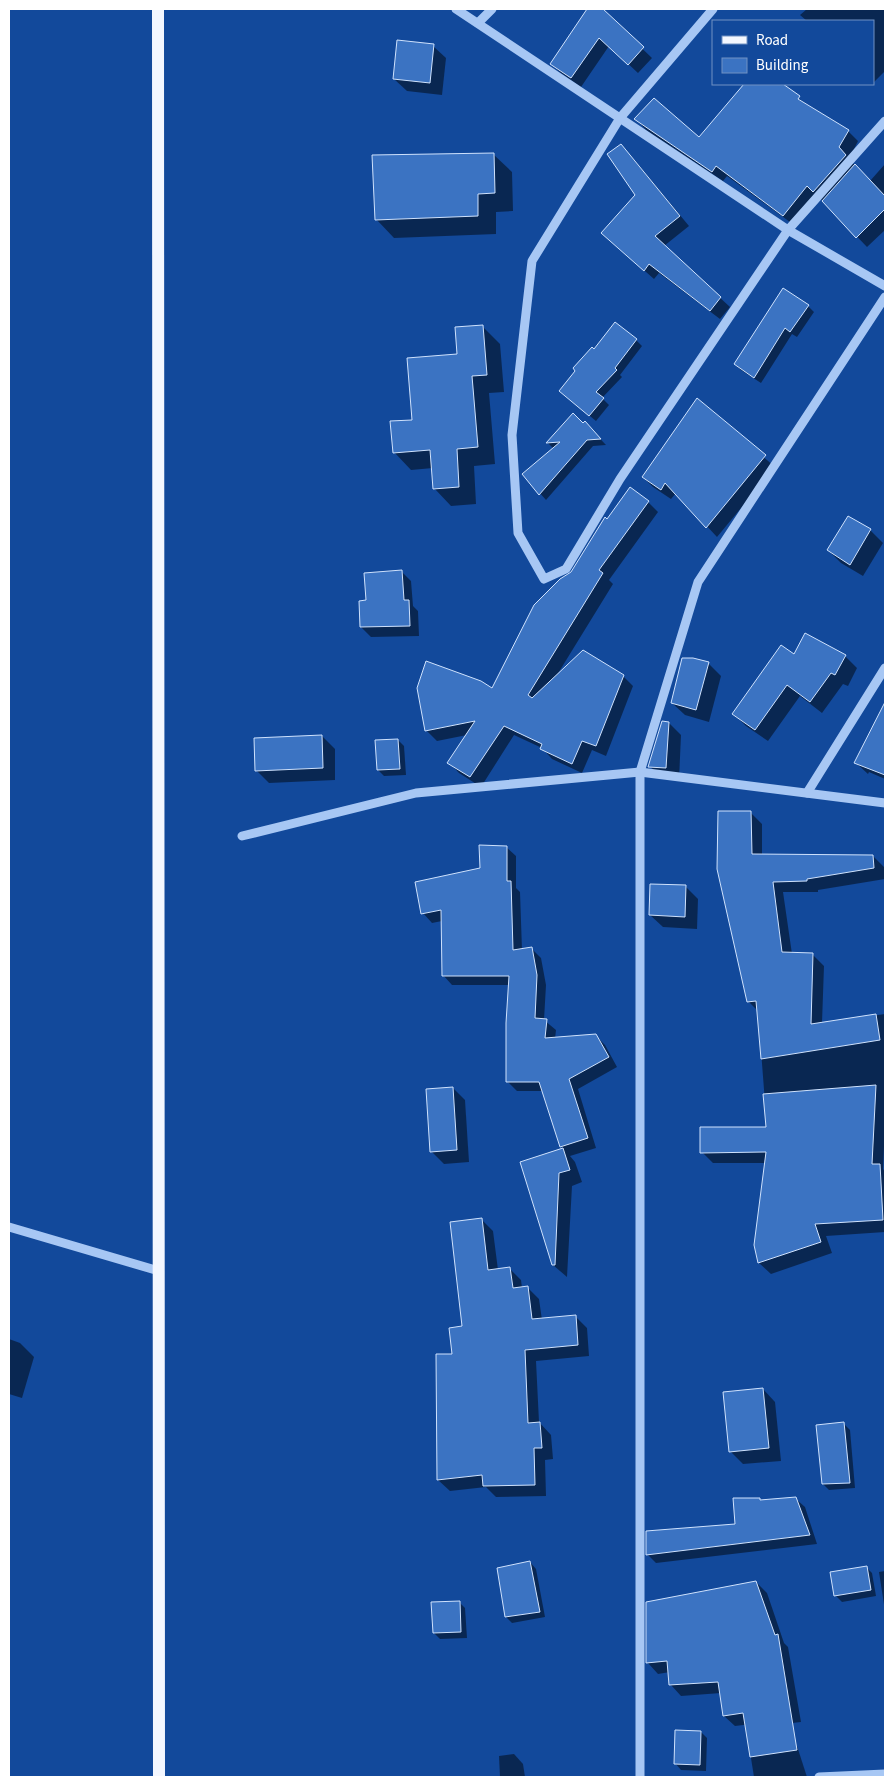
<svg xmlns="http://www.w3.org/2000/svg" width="894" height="1786" font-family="'Source Sans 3',sans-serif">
	<rect width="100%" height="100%" fill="#12499b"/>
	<g fill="#0007">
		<path d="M591 9H601L652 58 638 73 609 46 581 87 561 73 551 64Z"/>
		<path d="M807 9H885V71L873 83V21H807L800 15Z"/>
		<path d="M433 46 446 58 442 95 407 91 394 79Z"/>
		<path d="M745 84H781L809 107 848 131 858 141 849 159 870 181 885 164V230L867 247 818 196 794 225 727 176 723 181 646 130 636 119 699 139Z"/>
		<path d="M493 154 512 172 513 211 496 212V234L394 238 376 219Z"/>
		<path d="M630 155 689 226 664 246 730 307 720 319 659 273 654 279 612 242 636 196Z"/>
		<path d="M808 306 814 312 797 337 792 334 761 383 741 370 735 364Z"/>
		<path d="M482 326 500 344 504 392 489 393 495 464 474 466 476 504 451 506 434 488 433 468 411 470 394 452 458 356Z"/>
		<path d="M636 340 642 346 620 375 622 377 602 398 609 405 596 421 567 397 594 351Z"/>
		<path d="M697 400 775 467 717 537 676 493 671 499 653 487 643 477Z"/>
		<path d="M583 424 591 429 606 445 593 446 546 500 523 474 554 449 548 443Z"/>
		<path d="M648 502 658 512 609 580 613 584 557 675 623 676 633 686 606 756 592 750 582 773 552 759 542 748 514 735 481 787 459 773 449 762 467 735 437 741 427 731 492 689 607 520Z"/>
		<path d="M870 530 883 543 863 576 841 563 828 550Z"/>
		<path d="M401 571 411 581 413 606 418 611 419 636 371 637 361 627 368 602Z"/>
		<path d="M795 656H845L857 668 848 686 843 684 822 713 800 696 768 741 746 726 734 714Z"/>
		<path d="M708 663 721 676 709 722 685 715 672 703Z"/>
		<path d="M885 704V779L869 772 868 774 855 762Z"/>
		<path d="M669 723 681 735 679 780 662 779 650 766Z"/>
		<path d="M322 736 335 749V780L269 783 256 770Z"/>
		<path d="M398 740 404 746 406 775 384 776 378 770Z"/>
		<path d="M750 812 762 824V856H873L884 867 885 879 818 890V892H783L792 954 813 955 824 966 822 1023 885 1014V1124L883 1169 885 1172V1232L826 1236 832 1253 771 1274 759 1263 755 1245 766 1163H713L702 1152 767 1129 758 1011 748 1001Z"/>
		<path d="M506 847 516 856V888L520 892 522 950 531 948 541 958 546 985 544 1020 556 1030 555 1039 595 1035 605 1045 617 1067 578 1089 596 1148 570 1156 575 1162 582 1182 572 1186 567 1277 553 1265 521 1162 564 1149 561 1146 544 1091H517L508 1082 510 985H452L443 975 442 921 432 923 423 913 482 869Z"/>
		<path d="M685 886 698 899 697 929 663 927 650 915Z"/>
		<path d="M453 1088 465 1100 469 1162 444 1164 431 1151Z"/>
		<path d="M481 1219 493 1231 498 1270 510 1269 521 1280 522 1288H528L539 1299 542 1320 575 1316 587 1328 589 1356 536 1361 539 1422 551 1435 553 1459 545 1460 546 1496 496 1497 486 1487 450 1491 438 1480 453 1355 464 1327Z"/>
		<path d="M9 1339 20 1343 34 1357 22 1398 9 1394Z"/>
		<path d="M763 1389 775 1402 781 1461 743 1464 731 1452Z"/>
		<path d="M844 1424 850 1430 855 1488 829 1490 823 1484Z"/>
		<path d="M760 1499 761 1501 796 1499 805 1507 817 1544 656 1563 648 1555 736 1525Z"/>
		<path d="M530 1562 536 1569 545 1617 512 1623 506 1617Z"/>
		<path d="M866 1567 872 1573 876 1596 842 1602 835 1595Z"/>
		<path d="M885 1571V1611L879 1572Z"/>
		<path d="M756 1582 767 1593 784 1643 788 1647 801 1722 756 1727 752 1724 735 1726 724 1716 721 1693 681 1696 671 1685 670 1672 658 1674 648 1663Z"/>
		<path d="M459 1602 465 1608 467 1638 440 1639 434 1633Z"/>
		<path d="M701 1732 707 1738 706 1771 681 1770 675 1763Z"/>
		<path d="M747 1733 785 1735 797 1746 807 1777H754Z"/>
		<path d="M514 1754 523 1764 525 1777H500L499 1756Z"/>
	</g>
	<g fill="#3b73c2" stroke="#cfe2fd">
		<path d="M587 9H603L644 47 628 65 599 38 571 78 550 64Z"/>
		<path d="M397 40 434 44 430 83 393 79Z"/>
		<path d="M744 84H783L800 96 798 99 849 130 839 147 846 155 813 192 807 186 783 216 716 166 712 172 634 119 654 98 699 137Z"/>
		<path d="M621 144 680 216 655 236 721 297 710 311 649 264 644 271 601 233 635 195 607 154Z"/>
		<path d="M494 153 495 193 478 194V216L375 220 372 155Z"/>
		<path d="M855 164 885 196V209L856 238 822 201Z"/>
		<path d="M783 288 809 305 790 332 785 328 754 378 734 364Z"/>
		<path d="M615 322 637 339 615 368 617 370 596 392 604 398 589 416 559 391 575 371 573 368 592 347 594 349Z"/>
		<path d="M483 325 487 375 472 376 478 447 457 449 459 487 433 489 430 450 393 453 390 421 412 420 407 358 457 354 455 327Z"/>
		<path d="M697 398 766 455 706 528 665 483 661 490 642 477Z"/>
		<path d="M573 413 583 423 585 421 601 439 587 440 539 495 522 474 560 442 546 443Z"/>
		<path d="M630 487 649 501 599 570 603 573 528 695 532 698 583 650 624 675 596 746 582 741 572 764 540 749 542 744 504 726 470 777 447 763 475 721 425 731 417 688 426 661 481 681 492 688 534 605 560 579 571 572 605 517 607 519Z"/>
		<path d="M848 516 871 529 850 565 827 550Z"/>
		<path d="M402 570 404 600H409L410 626 360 627 359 601 366 600 364 573Z"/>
		<path d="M805 633 846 655 835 675 831 673 810 702 787 685 755 730 732 714 781 645 794 654Z"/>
		<path d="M682 658H693L709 662 696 710 671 703Z"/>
		<path d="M885 702V775L854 763Z"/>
		<path d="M662 721 669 722 666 768 648 767Z"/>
		<path d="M322 735 323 768 255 771 254 738Z"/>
		<path d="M398 739 400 769 377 770 375 740Z"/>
		<path d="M718 811H751L752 854 873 855 874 868 807 879V881L773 882 782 952 813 953 811 1024 876 1014 880 1040 761 1059 756 1001 747 1002 717 869Z"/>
		<path d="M479 845 507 846V881H511L513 950 532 947 537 975 535 1018 547 1019 545 1038 596 1034 609 1057 569 1079 588 1138 560 1147 539 1082H506V1023L509 976H442L441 910 421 914 415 882 480 868Z"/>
		<path d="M650 884 686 885 685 917 649 915Z"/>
		<path d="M876 1085 872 1164H880L883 1220 815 1224 821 1242 758 1263 754 1245 766 1152 700 1153V1127H766L763 1094Z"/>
		<path d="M453 1087 457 1150 430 1152 426 1089Z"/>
		<path d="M563 1148 570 1170 559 1173 555 1265H552L520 1162Z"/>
		<path d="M482 1218 488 1270 510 1267 513 1288 528 1286 532 1319 576 1315 578 1345 525 1350 528 1423 540 1422 542 1448H534L535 1485 483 1486 482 1475 437 1480 436 1354H452L449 1328 462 1326 450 1222Z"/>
		<path d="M763 1388 769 1448 729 1452 723 1392Z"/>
		<path d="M844 1422 850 1483 822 1484 816 1425Z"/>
		<path d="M796 1497 810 1535 646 1555V1531L735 1524 733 1498H760V1500Z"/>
		<path d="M530 1561 540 1612 505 1617 497 1568Z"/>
		<path d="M867 1566 871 1590 834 1596 830 1572Z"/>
		<path d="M756 1581 775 1635 778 1634 797 1750 750 1757 743 1713 723 1716 718 1682 669 1685 667 1661 646 1663V1602Z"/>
		<path d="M460 1601 461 1632 433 1633 431 1602Z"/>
		<path d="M675 1730 701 1731 700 1765 674 1764Z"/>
	</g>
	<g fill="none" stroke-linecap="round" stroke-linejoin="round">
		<g stroke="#a7c7f4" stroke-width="9">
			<path d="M456 9 788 230 885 286"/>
			<path d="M713 9 620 118 532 261 512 435 518 533 544 579 566 569 620 479 788 230 885 121"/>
			<path d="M478 23 492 9"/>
			<path d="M807 793 885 668"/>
			<path d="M242 836 416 793 640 772 885 803"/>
			<path d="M9 1227 159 1271"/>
			<path d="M640 1777V772L698 582 885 297"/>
			<path d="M819 1777 885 1774"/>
		</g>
		<path stroke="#f3f7ff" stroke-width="12" d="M158 9 159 1777"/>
	</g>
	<rect width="894" height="1786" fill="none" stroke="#ffffff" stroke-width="20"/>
	<rect x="712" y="20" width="162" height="65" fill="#12499b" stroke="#7192c3"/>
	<rect x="722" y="36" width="25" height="8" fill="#f3f7ff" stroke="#7192c3"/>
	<text x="756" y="45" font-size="15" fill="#ffffff">Road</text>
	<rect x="722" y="58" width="25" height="15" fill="#3b73c2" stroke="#7192c3"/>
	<text x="756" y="70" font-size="15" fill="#ffffff">Building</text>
</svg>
